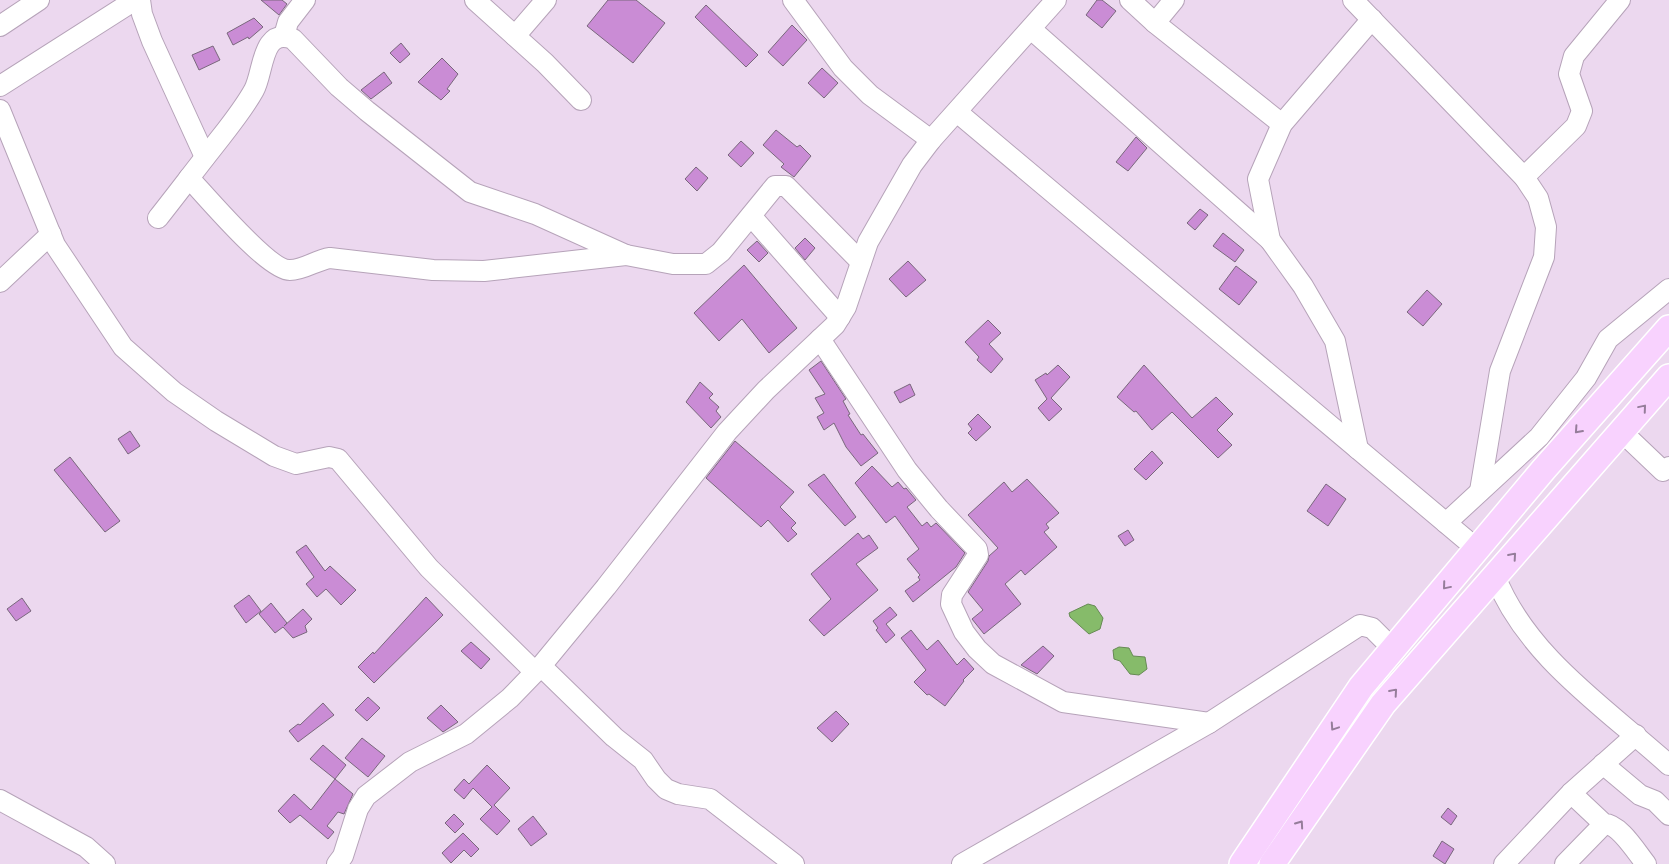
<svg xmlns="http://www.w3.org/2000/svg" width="1669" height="864" font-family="Barlow,sans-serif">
	<rect width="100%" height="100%" fill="#ecd8ef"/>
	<g fill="#86bb6a" stroke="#668a54">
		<path d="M1088 604 1095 606 1103 618 1100 629 1089 634 1070 617 1069 613Z"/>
		<path d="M1119 647 1129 648 1133 656 1145 657 1147 669 1139 675 1130 674 1120 661 1114 659 1113 650Z"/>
	</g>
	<g fill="#ca8cd5" stroke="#79677c">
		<path d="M261 0H282L287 4 279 15Z"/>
		<path d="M608 0H636L665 23 633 63 587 26Z"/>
		<path d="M1097 0H1102L1116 11 1102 28 1086 15Z"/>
		<path d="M706 5 758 55 746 67 695 17Z"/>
		<path d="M254 18 263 27 249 39 248 37 233 45 227 33Z"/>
		<path d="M792 25 807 40 783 66 768 52Z"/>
		<path d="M401 43 410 54 400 63 390 53Z"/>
		<path d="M213 46 220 60 199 70 192 55Z"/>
		<path d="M442 58 458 74 447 89 450 91 441 100 418 82Z"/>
		<path d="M822 68 838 83 824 98 808 83Z"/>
		<path d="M384 72 392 83 371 99 361 90Z"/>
		<path d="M776 130 797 147 800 145 811 156 794 177 781 167 784 164 763 145Z"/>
		<path d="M1136 137 1147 148 1128 171 1116 162Z"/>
		<path d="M741 141 754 153 741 167 728 155Z"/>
		<path d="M696 167 708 178 697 191 685 179Z"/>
		<path d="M1200 209 1208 215 1195 230 1187 223Z"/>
		<path d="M1223 233 1244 250 1235 262 1213 246Z"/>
		<path d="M805 238 815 248 805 260 795 248Z"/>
		<path d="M757 241 768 253 759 262 747 250Z"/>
		<path d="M908 261 926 280 906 297 889 279Z"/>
		<path d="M744 265 797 328 769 353 742 319 719 341 694 313Z"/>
		<path d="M1236 266 1257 282 1239 305 1219 289Z"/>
		<path d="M1427 290 1442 304 1423 326 1407 312Z"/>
		<path d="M988 320 1001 333 989 344 1003 359 991 373 977 360 979 357 965 342Z"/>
		<path d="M821 361 846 399 843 401 850 414 848 415 861 435 863 434 878 453 861 466 846 447 834 423 824 430 817 417 824 413 815 398 825 394 809 370Z"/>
		<path d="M1058 365 1070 377 1051 398 1062 409 1049 421 1038 408 1047 399 1035 380 1046 373 1047 375Z"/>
		<path d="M1144 365 1192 418 1216 397 1233 414 1217 430 1232 445 1218 458 1172 412 1152 430 1136 411 1134 412 1117 397Z"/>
		<path d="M700 382 713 394 709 398 719 407 716 411 721 417 711 428 686 402Z"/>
		<path d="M910 384 915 395 900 403 894 392Z"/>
		<path d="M978 414 991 427 976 441 968 433 972 429 968 424Z"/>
		<path d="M130 431 140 446 128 454 118 439Z"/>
		<path d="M735 441 794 492 780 507 796 523 791 528 797 534 788 542 768 520 761 527 706 478Z"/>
		<path d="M1152 451 1163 463 1146 480 1134 469Z"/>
		<path d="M70 457 120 521 105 532 54 470Z"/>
		<path d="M872 466 892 487 898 482 904 489 906 488 916 500 907 507 922 526 927 522 931 527 936 523 965 553 956 567 913 602 905 591 920 580 918 577 920 575 907 559 919 549 895 516 886 523 855 483Z"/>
		<path d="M824 474 856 517 845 526 808 485Z"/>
		<path d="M1027 479 1059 513 1046 524 1049 528 1044 532 1057 547 1025 575 1021 570 1005 584 1021 604 984 634 972 619 983 610 968 592 988 561 989 556 998 548 968 515 1004 482 1012 492Z"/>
		<path d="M1326 484 1346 499 1328 526 1307 511Z"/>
		<path d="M1128 530 1134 540 1125 546 1118 536Z"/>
		<path d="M858 533 863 539 869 535 878 548 856 564 878 590 824 636 809 620 831 599 811 574Z"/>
		<path d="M306 545 325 571 330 566 356 590 341 605 326 589 317 597 306 584 314 577 296 552Z"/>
		<path d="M249 595 261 611 246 623 234 606Z"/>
		<path d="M426 597 443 615 374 683 358 667 373 652 374 654Z"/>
		<path d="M22 598 31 611 16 621 7 609Z"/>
		<path d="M271 603 287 623 284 626 303 609 312 619 305 626 307 632 293 638 283 627 275 633 259 614Z"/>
		<path d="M890 607 897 615 886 624 895 635 886 643 876 630 878 628 873 621Z"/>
		<path d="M911 630 927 650 938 640 957 665 964 658 974 669 963 680 964 681 945 706 929 694 927 695 914 682 926 670 901 638Z"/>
		<path d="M471 642 490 659 481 669 461 651Z"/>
		<path d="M1043 646 1054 656 1037 674 1021 665Z"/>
		<path d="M368 697 380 708 367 721 355 710Z"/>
		<path d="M323 703 334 715 298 742 289 731 298 724 300 725Z"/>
		<path d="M441 705 458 722 443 732 427 718Z"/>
		<path d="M836 711 849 724 832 742 817 728Z"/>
		<path d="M362 738 385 756 368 777 345 758Z"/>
		<path d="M323 745 346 765 335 779 353 794 344 814 338 812 327 826 334 832 328 839 300 815 290 823 278 811 294 794 311 810 335 779 310 759Z"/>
		<path d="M487 765 510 788 494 805 510 821 497 835 480 819 492 807 473 788 464 799 454 790 464 779 469 784Z"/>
		<path d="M1448 808 1457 816 1451 825 1441 817Z"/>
		<path d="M454 814 464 824 455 833 445 823Z"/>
		<path d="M533 816 547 834 531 846 518 829Z"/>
		<path d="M463 833 479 849 471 857 464 850 451 863 442 853Z"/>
		<path d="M1442 841 1454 849 1445 864 1433 856Z"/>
	</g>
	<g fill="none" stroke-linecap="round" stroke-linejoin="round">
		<defs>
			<g id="minor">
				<path d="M140 0 142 14 152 41 205 157"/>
				<path d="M475 0 545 63 581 100"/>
				<path d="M793 0 843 68 870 95 931 140"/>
				<path d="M1130 0 1155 23 1174 0"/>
				<path d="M1353 0 1524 177 1538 198 1546 227 1544 257 1500 371 1480 491"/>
				<path d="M1155 23 1282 124"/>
				<path d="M0 26 39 0"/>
				<path d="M1031 29 1270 240"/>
				<path d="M284 36 288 22 305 0"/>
				<path d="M515 36 546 0"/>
				<path d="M0 86 135 0"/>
				<path d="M0 110 55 245 123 347 174 392 216 421 274 456 296 464 329 457 338 459 429 568 535 672"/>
				<path d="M957 112 1477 549"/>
				<path d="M1524 177 1576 126 1582 111 1569 74 1574 56 1620 0"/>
				<path d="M189 178C206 196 269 271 290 270 304 270 316 260 330 258L433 270 484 271 626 255"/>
				<path d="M751 216 840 317"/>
				<path d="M158 218C177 194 195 170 214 146 228 128 243 110 254 90 264 72 261 27 293 39L339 87 367 111 470 192 535 214 626 255 673 264H706L721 252 775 186H786L861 262"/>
				<path d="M0 282 51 234"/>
				<path d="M820 339 907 470 939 509 977 549 978 555 952 595 951 604 964 632 977 649 993 664 1063 702 1209 723"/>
				<path d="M1622 432 1663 471 1669 467"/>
				<path d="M1358 449 1335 341 1303 286 1270 240 1258 179 1282 124 1372 19"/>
				<path d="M1446 523 1539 437 1586 378 1608 339 1669 289"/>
				<path d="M1495 576C1527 657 1606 708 1669 765"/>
				<path d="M541 666 614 737 643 760 656 779 666 789 678 794 710 799 794 864"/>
				<path d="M1603 764 1640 795 1655 801 1669 815"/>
				<path d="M1571 793 1604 824C1619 823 1637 853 1646 864"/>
				<path d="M0 800 86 847 105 864"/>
				<path d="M337 864 343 856 358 809 366 796 410 762 466 734 510 698 541 666 606 587 727 432 766 390 835 325 846 307 868 242 912 165 931 140 1056 0"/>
				<path d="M962 864 1209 723 1360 625 1372 628 1393 649"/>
				<path d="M1504 864 1571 793 1636 735"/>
				<path d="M1565 864 1604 824"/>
			</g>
			<g id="major">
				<path d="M1242 864 1361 687 1544 469 1669 328"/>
				<path d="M1272 864 1383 704 1669 377"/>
			</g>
		</defs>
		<use href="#minor" stroke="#b6a3b9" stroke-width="22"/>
		<use href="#major" stroke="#fff" stroke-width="28"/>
		<use href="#minor" stroke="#fff" stroke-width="20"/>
		<use href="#major" stroke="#f8d2fe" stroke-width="25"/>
	</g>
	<defs><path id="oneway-chevron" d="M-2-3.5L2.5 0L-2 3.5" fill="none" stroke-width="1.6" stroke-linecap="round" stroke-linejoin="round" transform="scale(1.25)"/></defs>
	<g stroke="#957d9a">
		<use href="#oneway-chevron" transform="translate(1643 408) rotate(-50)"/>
		<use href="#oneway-chevron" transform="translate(1578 430) rotate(132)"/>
		<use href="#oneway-chevron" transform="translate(1513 556) rotate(-49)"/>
		<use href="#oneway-chevron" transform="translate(1446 586) rotate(130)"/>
		<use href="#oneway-chevron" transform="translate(1394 692) rotate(-49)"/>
		<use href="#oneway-chevron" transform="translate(1334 727) rotate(124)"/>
		<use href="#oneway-chevron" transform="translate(1300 824) rotate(-55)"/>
	</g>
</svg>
